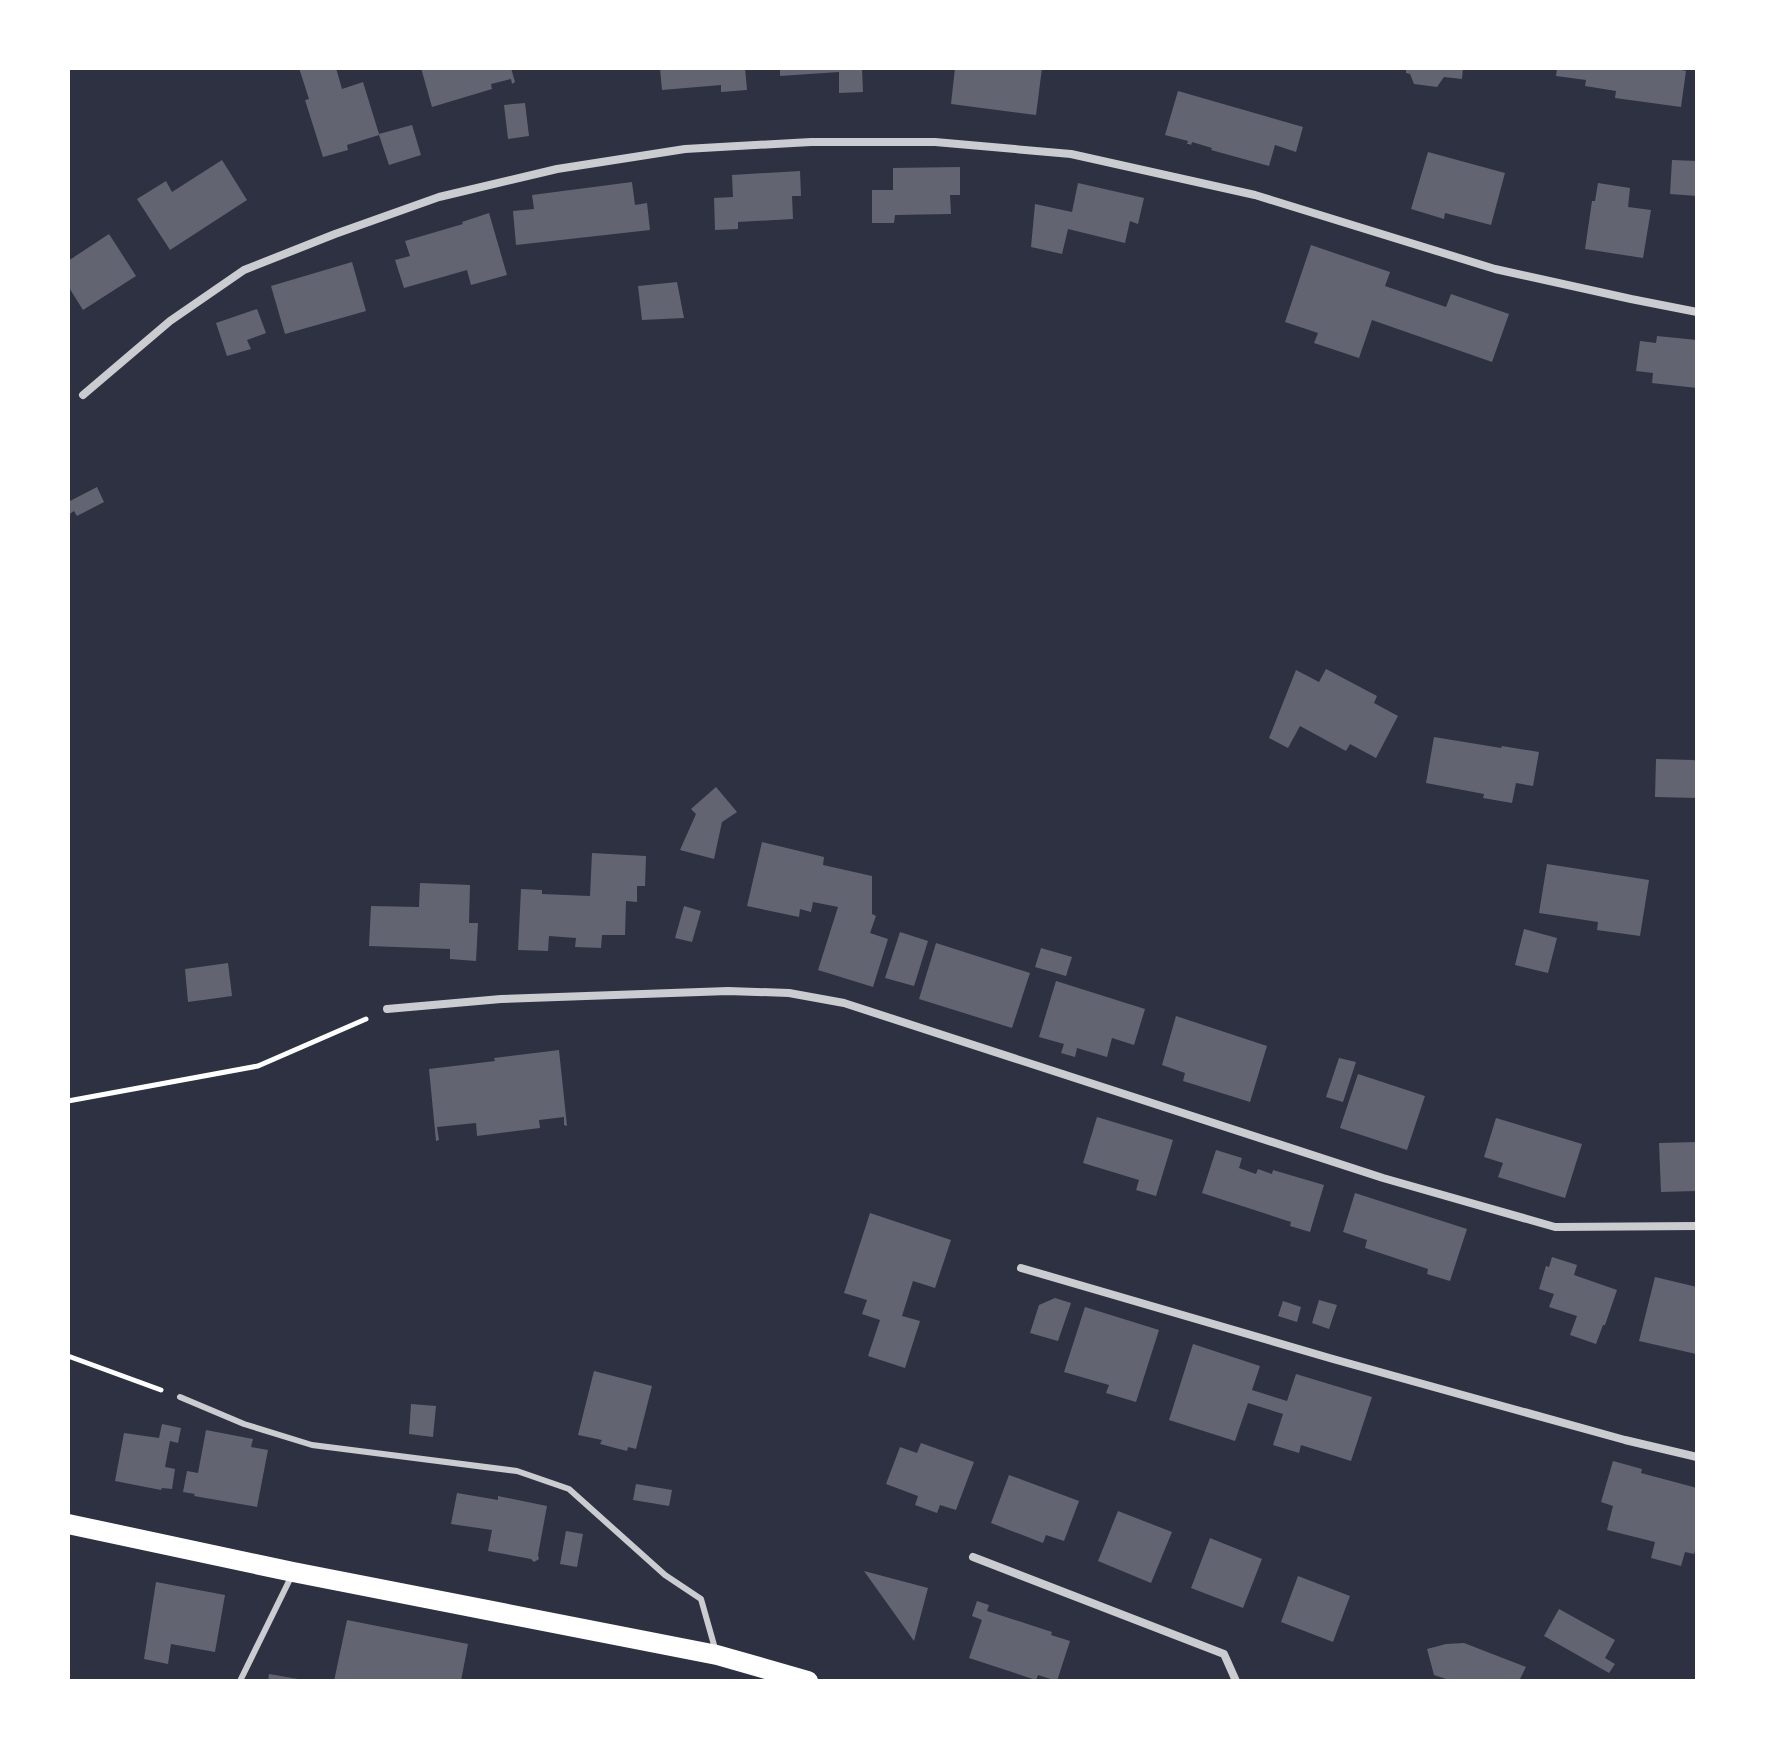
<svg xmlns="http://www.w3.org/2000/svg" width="1765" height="1749" font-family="Lato,sans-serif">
	<rect width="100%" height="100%" fill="#2d3142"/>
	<g fill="#626471">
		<path d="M299 68H336L342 89 363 82 379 134 412 125 421 155 389 165 379 135 347 145 348 150 323 157 305 100 309 99Z"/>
		<path d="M421 68H511L515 82 512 84 511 79 491 84 492 89 432 107Z"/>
		<path d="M660 68H745L747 90 721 92V85L662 90Z"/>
		<path d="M780 68H862L863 92 839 93V72L780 76Z"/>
		<path d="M955 68H1042L1036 115 951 104Z"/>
		<path d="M1406 68H1463L1462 79 1444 77 1437 87 1414 84 1410 74 1406 73Z"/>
		<path d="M1557 68H1673L1686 71 1681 107 1615 98 1616 91 1585 86 1586 80 1556 76Z"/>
		<path d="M1178 91 1303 127 1296 152 1275 145 1269 166 1211 150 1212 148 1192 142 1191 145 1189 144H1187L1188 141 1165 135Z"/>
		<path d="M525 103 529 136 508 139 504 105Z"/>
		<path d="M1428 152 1505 173 1491 225 1445 213 1444 219 1411 209Z"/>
		<path d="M222 160 247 200 170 250 137 199 166 181 172 192Z"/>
		<path d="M1672 160 1697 161V196L1670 194Z"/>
		<path d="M960 167V195H950L951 214 895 215 894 223H872V190H893V168Z"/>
		<path d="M800 171 801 196H792L793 219 738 222V229L715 230 714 198 733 197 732 175Z"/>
		<path d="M632 182 635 205 647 203 650 230 516 245 513 211 534 209 532 195Z"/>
		<path d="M1078 183 1144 198 1138 224 1130 221 1125 243 1068 229 1062 254 1031 247 1035 204 1072 212Z"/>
		<path d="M1598 183 1630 188 1628 207 1651 210 1643 258 1585 249 1592 201H1595Z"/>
		<path d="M489 213 507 275 471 285 467 270 404 288 395 260 410 256 405 241 463 224 462 222Z"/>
		<path d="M109 234 136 276 83 310 68 286V261Z"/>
		<path d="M1311 245 1390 272 1385 286 1446 307 1451 294 1509 314 1492 362 1372 320 1359 358 1314 343 1318 333 1285 322Z"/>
		<path d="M352 262 366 311 285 334 271 286Z"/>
		<path d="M677 282 684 318 642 320 638 286Z"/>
		<path d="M257 309 266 333 247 340 251 349 227 356 216 323Z"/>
		<path d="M1657 336 1697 340V388L1652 383 1653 373 1636 371 1640 341 1656 343Z"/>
		<path d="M97 487 104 502 77 516 74 511 68 515V502Z"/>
		<path d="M1326 669 1377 696 1374 703 1398 716 1376 758 1350 744 1346 751 1300 726 1288 748 1269 738 1296 670 1319 682Z"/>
		<path d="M1434 737 1501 748 1502 746 1539 752 1533 786 1516 783 1512 803 1483 798 1484 794 1426 783Z"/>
		<path d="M1656 759 1694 760 1697 763V798L1655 797Z"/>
		<path d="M716 787 737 812 722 822 714 859 680 850 696 814 691 809Z"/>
		<path d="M762 842 824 857 823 865 872 876V914L876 916 870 933 888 939 873 987 818 970 838 907 813 902 811 912 800 909 799 917 747 906Z"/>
		<path d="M592 853 646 856 645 886H637V902L626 901 625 935H602L601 948 575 947 576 938 549 936 548 951 518 950 521 889 542 890V894L590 896Z"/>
		<path d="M1547 864 1649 880 1640 936 1597 930 1598 922 1539 913Z"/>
		<path d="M420 883 470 885 469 923H478L476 961 450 959V949L369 946 371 906 419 907Z"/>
		<path d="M684 906 701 911 692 942 675 938Z"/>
		<path d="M1524 929 1557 938 1548 973 1515 965Z"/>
		<path d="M900 932 928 941 914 986 885 978Z"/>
		<path d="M936 943 1030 973 1012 1028 919 999Z"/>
		<path d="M1041 948 1072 957 1066 976 1035 967Z"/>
		<path d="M228 963 232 996 188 1002 185 969Z"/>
		<path d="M1056 981 1145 1009 1134 1045 1112 1038 1107 1057 1077 1048 1075 1057 1061 1053 1064 1044 1039 1037Z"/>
		<path d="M1176 1016 1267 1046 1250 1102 1183 1081 1185 1073 1162 1065Z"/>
		<path d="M559 1050 567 1126 564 1125V1117L539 1120 540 1128 477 1136 476 1123 437 1127 439 1140 436 1141 429 1069 495 1061 494 1058Z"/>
		<path d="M1339 1058 1356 1062 1343 1102 1326 1097Z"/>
		<path d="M1358 1074 1425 1096 1407 1150 1340 1128Z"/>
		<path d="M1097 1117 1173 1140 1156 1196 1136 1190 1139 1180 1083 1163Z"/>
		<path d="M1496 1118 1582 1144 1565 1198 1498 1177 1503 1163 1484 1157Z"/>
		<path d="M1697 1142V1191L1661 1192 1659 1143Z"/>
		<path d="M1216 1150 1242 1158 1239 1168 1256 1174 1258 1169 1272 1174 1273 1170 1324 1185 1310 1232 1290 1226 1291 1222 1202 1193Z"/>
		<path d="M1355 1193 1467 1229 1450 1281 1427 1274 1428 1269 1365 1248 1367 1240 1343 1232Z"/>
		<path d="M870 1213 951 1240 935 1288 913 1281 902 1316 920 1321 905 1368 868 1356 880 1320 862 1314 867 1300 844 1293Z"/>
		<path d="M1552 1257 1577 1265 1574 1275 1617 1290 1605 1325H1603L1596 1344 1570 1335 1577 1316 1549 1307 1554 1294 1539 1289 1546 1266 1549 1267Z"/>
		<path d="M1655 1277 1697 1287 1696 1354 1639 1341Z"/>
		<path d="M1055 1298 1071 1303 1058 1341 1030 1333 1039 1305Z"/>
		<path d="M1319 1300 1337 1305 1329 1329 1312 1323Z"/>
		<path d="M1283 1301 1301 1307 1297 1322 1278 1316Z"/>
		<path d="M1085 1307 1159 1330 1136 1402 1106 1393 1109 1385 1064 1372Z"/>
		<path d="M1193 1344 1260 1366 1252 1390 1287 1401 1296 1374 1372 1397 1351 1461 1301 1445 1299 1453 1273 1445 1283 1414 1248 1403 1235 1441 1169 1420Z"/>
		<path d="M594 1371 652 1386 636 1449 628 1447 627 1451 600 1444 602 1440 578 1435Z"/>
		<path d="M411 1404 436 1406 433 1437 409 1434Z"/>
		<path d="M162 1424 181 1428 178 1443 170 1441 165 1467 175 1469 172 1489 162 1488 161 1490 115 1481 124 1433 159 1438Z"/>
		<path d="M206 1430 253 1439 251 1447 268 1450 257 1507 194 1496 195 1494 183 1492 187 1471 198 1473Z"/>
		<path d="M921 1443 974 1462 956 1510 940 1505 937 1513 915 1505 918 1496 886 1484 900 1447 917 1453Z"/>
		<path d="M1613 1461 1642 1469 1641 1473 1697 1488V1544L1694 1554 1685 1552 1681 1566 1651 1558 1655 1542 1607 1530 1613 1506 1601 1502Z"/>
		<path d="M1009 1475 1079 1501 1064 1541 1046 1535 1043 1543 991 1523Z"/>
		<path d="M636 1484 672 1490 669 1506 633 1500Z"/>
		<path d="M457 1493 498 1500V1496L547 1506 538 1555 539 1559 534 1562 531 1559 488 1551 492 1530 451 1524Z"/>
		<path d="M1118 1511 1172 1532 1151 1583 1098 1561Z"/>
		<path d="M566 1531 583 1534 577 1567 560 1564Z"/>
		<path d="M1210 1538 1262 1559 1243 1608 1191 1588Z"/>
		<path d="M864 1571 928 1588 914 1641Z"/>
		<path d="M1298 1576 1350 1596 1333 1642 1281 1622Z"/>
		<path d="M156 1582 225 1595 215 1652 171 1644 168 1664 144 1659Z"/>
		<path d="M977 1601 989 1605 987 1611 1052 1632 1051 1635 1070 1641 1057 1681 1038 1675 1036 1680 969 1658 982 1620 972 1616Z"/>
		<path d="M1559 1609 1615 1640 1605 1658 1615 1664 1609 1673 1544 1636Z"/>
		<path d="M347 1620 468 1644 461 1681H334Z"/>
		<path d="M1464 1643 1526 1667 1519 1681H1452L1434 1675 1427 1649 1446 1644Z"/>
		<path d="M269 1674 298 1679V1681H268Z"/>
	</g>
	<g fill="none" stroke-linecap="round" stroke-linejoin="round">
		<g stroke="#fff" stroke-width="5">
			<path d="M68 1101 258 1066 366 1019"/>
			<path d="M68 1356 161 1390"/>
		</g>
		<g stroke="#caccd0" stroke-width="6">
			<path d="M180 1397 244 1424 312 1445 517 1471 569 1489 665 1575 701 1599 716 1652"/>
			<path d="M240 1681 292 1575"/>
		</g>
		<g stroke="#caccd0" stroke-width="8">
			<path d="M83 395 170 321 244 270 335 234 439 197 557 169 685 149 811 142H935L1071 154 1255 195 1495 269 1631 299 1697 312"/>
			<path d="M387 1009 501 999 728 991 789 993 844 1003 1383 1178 1555 1227 1697 1226"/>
			<path d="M1021 1268 1333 1359 1625 1440 1697 1457"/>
			<path d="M973 1557 1224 1654 1236 1681"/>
		</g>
		<path stroke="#fff" stroke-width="20" d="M68 1524 293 1572 717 1655 808 1681"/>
	</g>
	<rect width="1765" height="1749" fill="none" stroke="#ffffff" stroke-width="140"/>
</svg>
